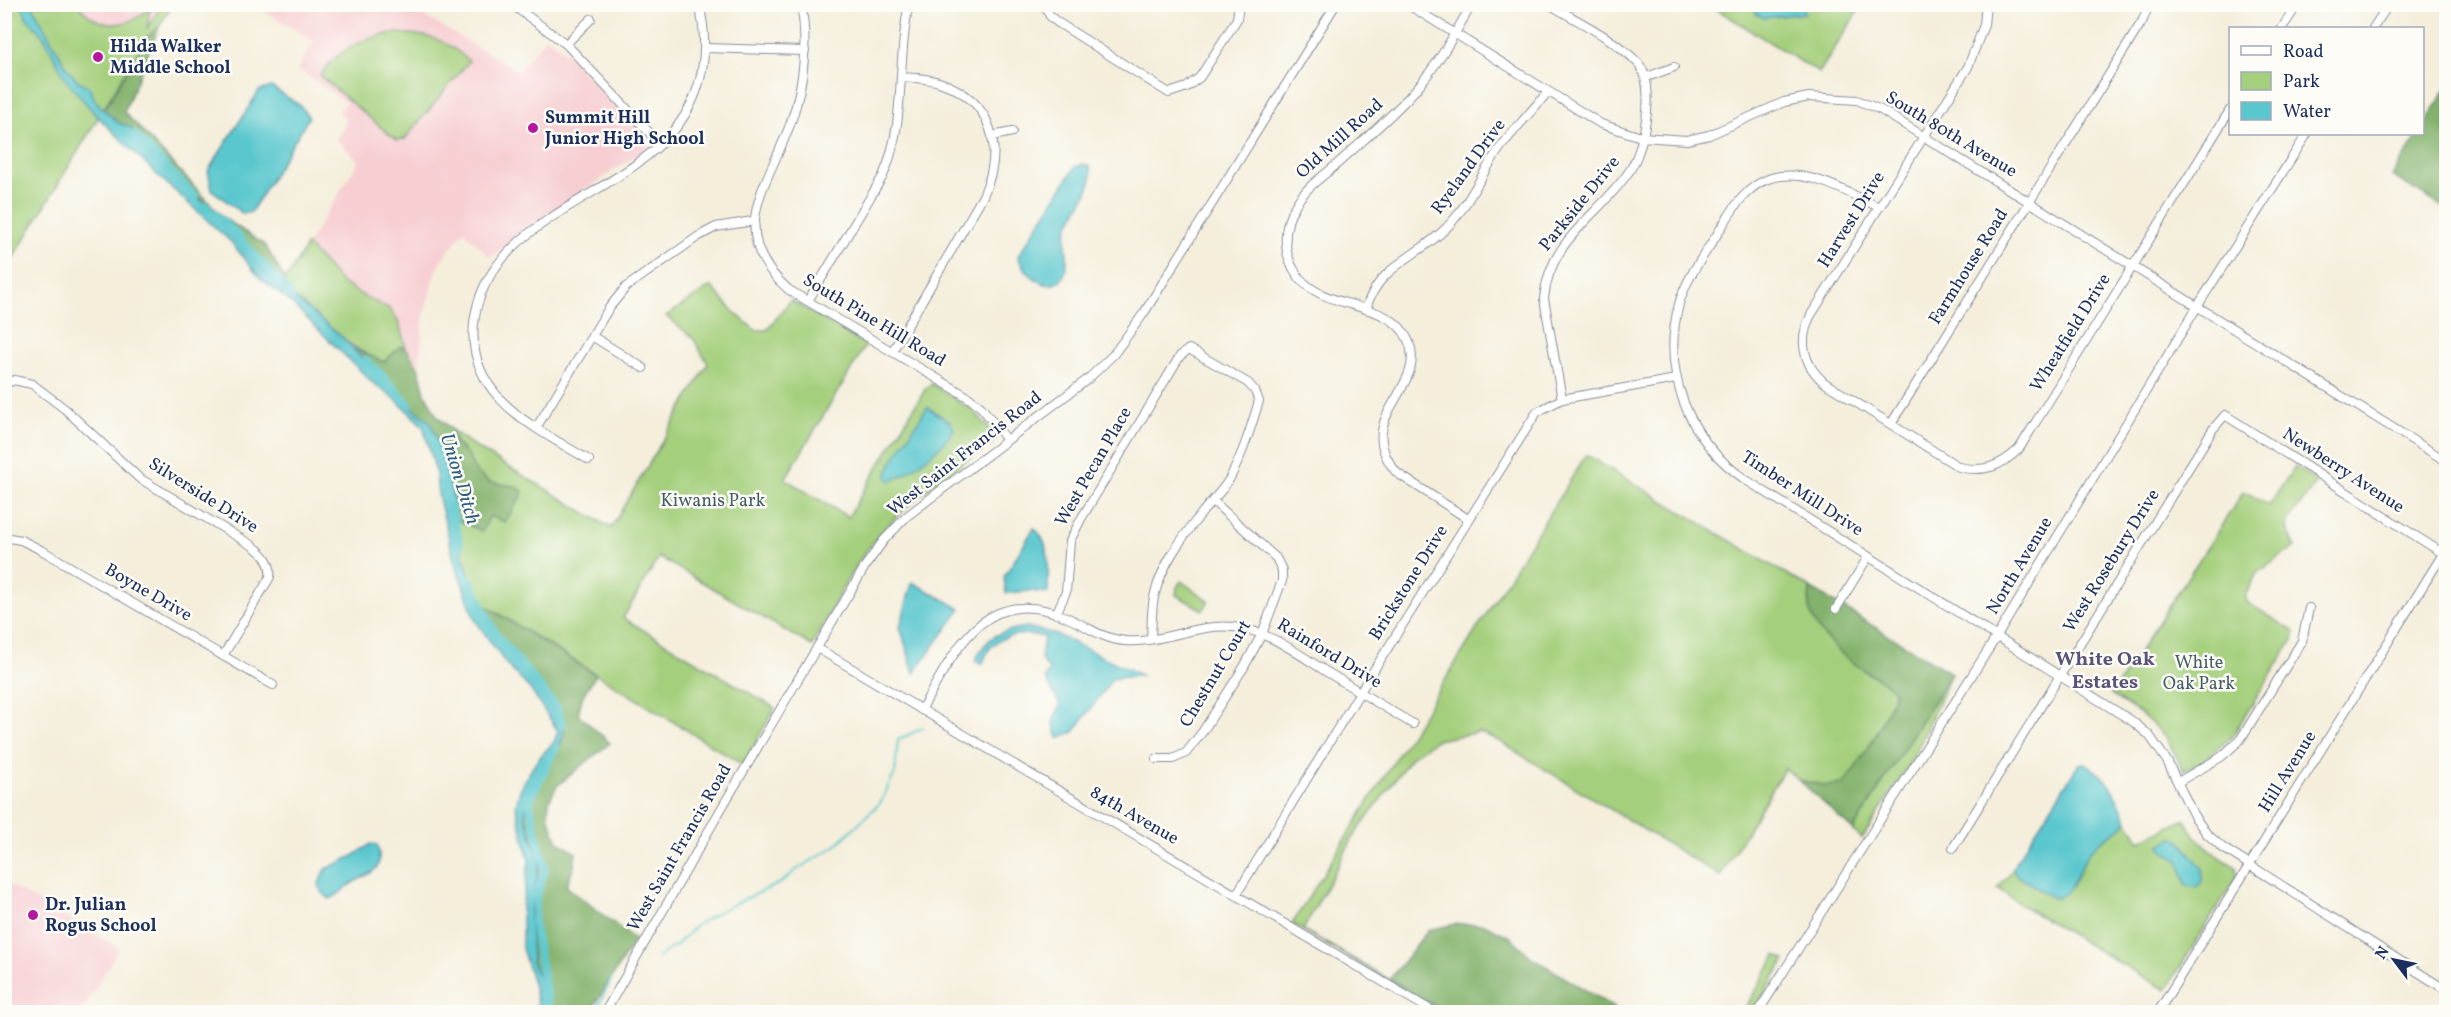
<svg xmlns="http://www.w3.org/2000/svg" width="2451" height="1017" font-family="Vollkorn,serif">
	<rect width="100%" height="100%" fill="#fdfcf7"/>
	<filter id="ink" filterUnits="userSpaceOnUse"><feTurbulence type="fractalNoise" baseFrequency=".0167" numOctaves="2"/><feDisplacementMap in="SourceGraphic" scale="12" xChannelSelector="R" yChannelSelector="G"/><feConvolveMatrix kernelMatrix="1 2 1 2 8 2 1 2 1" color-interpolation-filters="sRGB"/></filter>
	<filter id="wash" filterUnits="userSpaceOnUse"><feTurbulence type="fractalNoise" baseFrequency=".008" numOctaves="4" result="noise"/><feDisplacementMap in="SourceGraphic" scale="24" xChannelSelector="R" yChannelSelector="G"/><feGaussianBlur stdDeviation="1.35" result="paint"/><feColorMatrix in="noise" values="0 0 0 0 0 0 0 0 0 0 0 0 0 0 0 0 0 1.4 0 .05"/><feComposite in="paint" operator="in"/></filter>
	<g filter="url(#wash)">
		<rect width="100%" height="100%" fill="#f4eedb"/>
		<g fill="#f7cfd3">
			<path d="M37 5H162L103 101Z"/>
			<path d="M254 5H405L518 71 546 37 565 52 647 137 649 144 646 149 521 233 490 257 464 231 442 259 433 279 423 321 419 369 406 348 399 323 390 309 365 297 342 283 307 245 359 161 336 139 347 121 339 112 345 102 298 69 314 41Z"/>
			<path d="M4 882 119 948 82 1012H5Z"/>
		</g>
		<g fill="#a4cf7c" stroke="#607f6d" stroke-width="1.5">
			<path d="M5 5H78C99 30 125 29 150 9L147 28 162 5H172L159 27 145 40 5 272Z"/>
			<path d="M1710 5H1862L1819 73Z"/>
			<path d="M392 33C426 34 444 37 469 61L405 139 396 140 320 76C336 51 363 38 392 33Z"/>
			<path d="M307 245 342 283 365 297 390 309 399 323 406 348 400 347 384 362C344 348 316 311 281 287Z"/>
			<path d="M711 286 733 311 755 330H767L791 300 866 345 785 479 848 517 926 388 932 384 974 411 996 436 993 443C956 466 907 503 878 536 851 568 832 609 812 646L659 557 623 618 775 708 743 765 478 601 453 526V518L482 531 490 516 514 486C500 485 485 483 475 471 471 466 470 458 467 454 458 444 455 444 452 430L477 448 611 528 708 364 693 338 666 316Z"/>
			<path d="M1586 455 1810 588 1809 609 1867 673 1884 680 1895 692C1882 726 1866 756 1843 785L1826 786 1798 780 1785 768 1720 876 1497 740 1480 732 1436 740 1412 756 1354 836 1303 930 1446 1012H1440L1292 924Z"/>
			<path d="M2295 466 2317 482 2288 521 2287 528 2295 547 2257 573 2245 596 2248 603 2295 632 2293 640 2231 738 2200 763 2183 770 2166 737 2141 714 2111 695 2244 491 2269 506Z"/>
			<path d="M1181 581 1209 601 1203 610 1176 595 1177 587Z"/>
			<path d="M1951 673 1915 755 1862 839 1853 830Z"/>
			<path d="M2185 819C2198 844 2212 853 2236 867L2237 876 2166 990 2021 905 1998 888 2013 869 2017 876 2054 897C2073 897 2078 868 2088 854 2098 838 2121 833 2127 820L2140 841Z"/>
			<path d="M1776 955 1785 960 1753 1012H1743Z"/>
		</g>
		<g fill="#83b26c" stroke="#4f7065" stroke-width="1.5">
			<path d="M159 27 124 112 225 219 265 245 285 279 281 287 260 267 232 231 196 194 185 188 163 164 151 155 130 127 119 123 104 110 145 39Z"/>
			<path d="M2446 89V209L2392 176 2419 134H2422L2423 127Z"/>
			<path d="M400 347 406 348 419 369 425 393 437 416 452 430 454 441 460 449 467 454 475 471 489 482 514 486 522 490V495L505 522 490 516 482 531 453 518 454 502 444 457 430 422 395 393 353 348 384 362Z"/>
			<path d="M1810 588 1951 673 1853 830 1799 780 1826 786 1843 784C1866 756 1882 726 1895 692 1887 683 1879 679 1869 673 1847 661 1818 636 1810 612 1808 605 1810 596 1810 588Z"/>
			<path d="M478 601 596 675 583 695 578 714 610 743 557 786 549 801 548 816 558 841 576 853 574 867 566 886 635 940 590 1012H549L544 988 532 961 530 911 540 862 525 816 526 807 534 787 549 760 561 743 556 712 497 637 488 624Z"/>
			<path d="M1455 924H1484L1511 937 1531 957 1615 1008 1618 1012H1446L1390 979 1428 930Z"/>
		</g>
		<g fill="#5ac7ce" stroke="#3a7b96" stroke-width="1.5">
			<path d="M22 5H32L68 70 77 80 89 87 95 100 105 111 119 123 130 127 151 155 211 209 270 278 342 337 395 393 430 422 444 457 454 502 453 526 482 612 488 624 515 662 556 712 564 727 563 738 534 787 526 807 525 816 540 862 530 911 532 961 544 988 549 1012H539L533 983 522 949V907L529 861 516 806 520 790 528 775 538 759 554 742 558 731 530 689 506 664 475 620 454 560 438 494 435 469 423 426 395 399 374 384 289 301 260 278 231 242 153 171 94 113 66 80 44 37 26 17Z"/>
			<path d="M1754 5H1803L1805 13 1764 18 1756 14Z"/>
			<path d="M271 87 301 106 309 117 251 212 243 214 212 190 208 171 259 91Z"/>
			<path d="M1084 164 1090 167C1096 190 1076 207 1068 227 1062 243 1072 262 1063 277 1050 297 1022 272 1018 256L1075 167Z"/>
			<path d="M927 407 950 422 954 429C945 446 909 474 891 481L888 479 887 474 891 464Z"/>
			<path d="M1034 528C1052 543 1048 571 1048 593L1030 591 1006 593 1004 577Z"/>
			<path d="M912 582 961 609 914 673 900 627Z"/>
			<path d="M1027 627 1055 634 1141 675 1112 679 1074 732 1058 738 1053 722 1060 705 1045 678 1049 670 1041 659 1044 637C1027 632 1005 633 991 647 987 651 985 659 982 665L975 661C987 635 1000 631 1027 627Z"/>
			<path d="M2085 763C2109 777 2117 796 2127 820 2121 833 2098 838 2088 854 2078 868 2073 897 2054 898L2017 876 2013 869 2015 863 2079 764Z"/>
			<path d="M2173 837 2180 841 2203 869 2202 881 2196 888 2186 885 2179 861 2164 851 2161 845Z"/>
			<path d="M371 844 377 845C386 875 367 872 348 886 340 892 339 896 329 899L320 890 319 883 326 869 353 856Z"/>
		</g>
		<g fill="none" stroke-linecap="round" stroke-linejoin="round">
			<g stroke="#5ac7ce" stroke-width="2">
				<path d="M657 958 671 948 676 946 696 925 724 909 782 882 796 870 834 847 880 803 895 773 898 740 924 727"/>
				<path d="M595 1012 612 978"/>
			</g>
			<g stroke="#5ac7ce" stroke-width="8">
				<path d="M134 134 195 196"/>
				<path d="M206 206 236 234 292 297"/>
				<path d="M365 360 380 373 409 405"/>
				<path d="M451 505 460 546"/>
				<path d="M470 580 495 633 557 708 562 725"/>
				<path d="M549 1012 534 924 536 896 545 869 529 802 556 747"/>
			</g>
		</g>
	</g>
	<g filter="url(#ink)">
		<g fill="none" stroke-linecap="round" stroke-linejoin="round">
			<defs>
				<g id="minor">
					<path d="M511 4 566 44 660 144"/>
					<path d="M801 4C808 42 804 83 792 119 771 182 721 232 789 290L968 397 982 408 1007 440"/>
					<path d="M1044 4 1050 16 1057 22 1169 93 1187 87 1200 77 1237 19 1239 4"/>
					<path d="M1407 4 1601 124 1641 137 1687 140 1709 135 1784 102 1809 97 1857 100 1881 110 2446 461"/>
					<path d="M1549 4C1577 21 1615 39 1637 62 1657 82 1645 148 1630 170 1600 216 1549 238 1544 299L1562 399"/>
					<path d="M1986 4 1984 25 1968 67 1811 315C1798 340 1803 365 1825 383L1959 467C1984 473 2001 466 2019 449L2230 110"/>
					<path d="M2282 28 2298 4"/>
					<path d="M2373 28 2389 4"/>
					<path d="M566 44 591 19"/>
					<path d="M705 48 805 51"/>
					<path d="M1647 77 1674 67"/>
					<path d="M993 136 1012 132"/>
					<path d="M1879 207C1847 193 1808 167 1771 178 1744 186 1730 214 1716 236 1702 258 1686 279 1679 304 1661 372 1688 441 1746 480L2132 721 2149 735 2167 761 2194 816 2207 834 2223 848 2446 990"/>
					<path d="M808 301 883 176C907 121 896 62 909 4"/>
					<path d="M1366 309C1377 268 1414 258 1442 232 1467 210 1480 175 1500 148 1515 129 1532 110 1548 92"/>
					<path d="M592 336 643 368"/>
					<path d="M892 352 983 196C1005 148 993 100 939 82 927 78 914 78 901 77"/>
					<path d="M4 385 14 380 32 384 65 409 139 478 253 546C264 554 272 563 270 577L223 656"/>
					<path d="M1891 424 2143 20 2149 4"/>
					<path d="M536 428 609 308 626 287 699 236 716 227 753 221"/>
					<path d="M589 460C536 428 466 397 474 323 485 220 618 199 675 129 704 93 710 49 699 4"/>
					<path d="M1468 519 1397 473C1349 417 1430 389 1408 340 1391 299 1325 312 1298 276 1282 254 1282 227 1296 204 1305 189 1321 177 1335 166 1363 140 1393 116 1417 88 1439 63 1455 33 1472 4"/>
					<path d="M4 537 21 540 43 551 273 685"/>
					<path d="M1836 609 1868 557"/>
					<path d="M1056 614 1066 592 1070 541 1081 519 1180 356 1189 349 1248 383 1255 391 1259 401C1251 427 1243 454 1230 478 1222 492 1210 502 1201 514 1182 538 1163 563 1155 593 1151 607 1152 624 1151 639"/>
					<path d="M817 648 1434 1012"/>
					<path d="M921 710C955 651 984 582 1066 617 1087 626 1102 639 1125 641 1161 644 1197 623 1233 627 1268 630 1298 654 1327 672 1355 689 1384 707 1413 724"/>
					<path d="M1156 759H1173L1186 753 1203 731 1244 667 1262 634 1282 581V570L1276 558 1214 502"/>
					<path d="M2178 782 2221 757 2240 740 2302 641 2309 608"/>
					<path d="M1953 848 2213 429 2225 415 2444 554"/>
					<path d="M1236 895 1360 692 1537 412 1562 399 1676 379"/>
					<path d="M605 1012 724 804 866 565 884 540 907 516 1088 379 1113 355 1144 313 1336 4"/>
					<path d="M1758 1012 1997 636 2197 307 2307 134"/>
					<path d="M2158 1012 2446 549"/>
				</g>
			</defs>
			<use href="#minor" stroke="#888e9c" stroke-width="10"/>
			<use href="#minor" stroke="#fff" stroke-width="8"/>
		</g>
	</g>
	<g fill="#b5179e" stroke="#fdfcf7" stroke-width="2">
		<circle cx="98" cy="57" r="6"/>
		<circle cx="533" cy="128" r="6"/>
		<circle cx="33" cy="915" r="6"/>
	</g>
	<g text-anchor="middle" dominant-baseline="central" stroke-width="5" stroke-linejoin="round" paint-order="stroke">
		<g font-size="18" font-weight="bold" fill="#1b2f5e" stroke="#fdfcf7" text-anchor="start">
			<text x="110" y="47">Hilda Walker<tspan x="110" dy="21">Middle School</tspan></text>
			<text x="545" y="118">Summit Hill<tspan x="545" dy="21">Junior High School</tspan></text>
			<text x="45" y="905">Dr. Julian<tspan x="45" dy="21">Rogus School</tspan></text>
		</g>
		<g font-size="18" fill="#1b2f5e" stroke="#fdfcf7">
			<text transform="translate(1951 135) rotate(31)">South 80th Avenue</text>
			<text transform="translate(1340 139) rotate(-42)">Old Mill Road</text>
			<text transform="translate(1469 167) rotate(-54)">Ryeland Drive</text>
			<text transform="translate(1580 204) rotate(-51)">Parkside Drive</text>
			<text transform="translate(1852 220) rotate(-58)">Harvest Drive</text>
			<text transform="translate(1969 267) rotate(-58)">Farmhouse Road</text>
			<text transform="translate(874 321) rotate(31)">South Pine Hill Road</text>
			<text transform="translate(2071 333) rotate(-58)">Wheatfield Drive</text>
			<text transform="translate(965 454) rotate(-38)">West Saint Francis Road</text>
			<text transform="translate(1094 467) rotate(-60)">West Pecan Place</text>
			<text transform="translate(2343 471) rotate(33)">Newberry Avenue</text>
			<text transform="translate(1802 494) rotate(33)">Timber Mill Drive</text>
			<text transform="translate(203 496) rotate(32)">Silverside Drive</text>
			<text transform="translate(2112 561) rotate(-58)">West Rosebury Drive</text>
			<text transform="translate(2020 566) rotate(-59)">North Avenue</text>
			<text transform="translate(1409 583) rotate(-58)">Brickstone Drive</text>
			<text transform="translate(148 593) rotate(30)">Boyne Drive</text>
			<text transform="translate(1329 654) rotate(31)">Rainford Drive</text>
			<text transform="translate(1216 674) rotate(-59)">Chestnut Court</text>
			<text transform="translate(2288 772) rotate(-58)">Hill Avenue</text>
			<text transform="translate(1134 816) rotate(30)">84th Avenue</text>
			<text transform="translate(680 848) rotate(-60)">West Saint Francis Road</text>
		</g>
		<g font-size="18" fill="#445f67" stroke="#fdfcf7">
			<text x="713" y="501">Kiwanis Park</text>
			<text x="2199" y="663">White<tspan x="2199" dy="21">Oak Park</tspan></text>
		</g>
		<g font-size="20" font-style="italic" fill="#2e5d80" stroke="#fdfcf7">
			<text transform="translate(459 479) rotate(73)">Union Ditch</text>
		</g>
		<g font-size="20" font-weight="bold" fill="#5a547b" stroke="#fdfcf7">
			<text x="2105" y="660">White Oak<tspan x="2105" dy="23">Estates</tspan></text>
		</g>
	</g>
	<rect width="2451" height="1017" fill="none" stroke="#fdfcf7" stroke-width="24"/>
	<rect x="2229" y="27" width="195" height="108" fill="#fdfcf7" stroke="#a3aaba" stroke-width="1.5"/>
	<rect x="2241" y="46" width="30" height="9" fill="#ffffff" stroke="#a3aaba" stroke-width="1.5"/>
	<text x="2283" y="57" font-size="18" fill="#1b2f5e">Road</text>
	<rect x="2241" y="72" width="30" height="18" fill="#a4cf7c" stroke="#a3aaba" stroke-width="1.5"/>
	<text x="2283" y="87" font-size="18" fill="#1b2f5e">Park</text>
	<rect x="2241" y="102" width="30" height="18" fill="#5ac7ce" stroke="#a3aaba" stroke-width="1.5"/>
	<text x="2283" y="117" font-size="18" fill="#1b2f5e">Water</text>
	<g transform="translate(2394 960) rotate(302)" stroke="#fdfcf7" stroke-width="4.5" paint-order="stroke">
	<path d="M0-4.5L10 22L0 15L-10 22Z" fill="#1b2f5e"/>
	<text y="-9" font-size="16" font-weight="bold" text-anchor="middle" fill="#1b2f5e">N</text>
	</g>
</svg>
